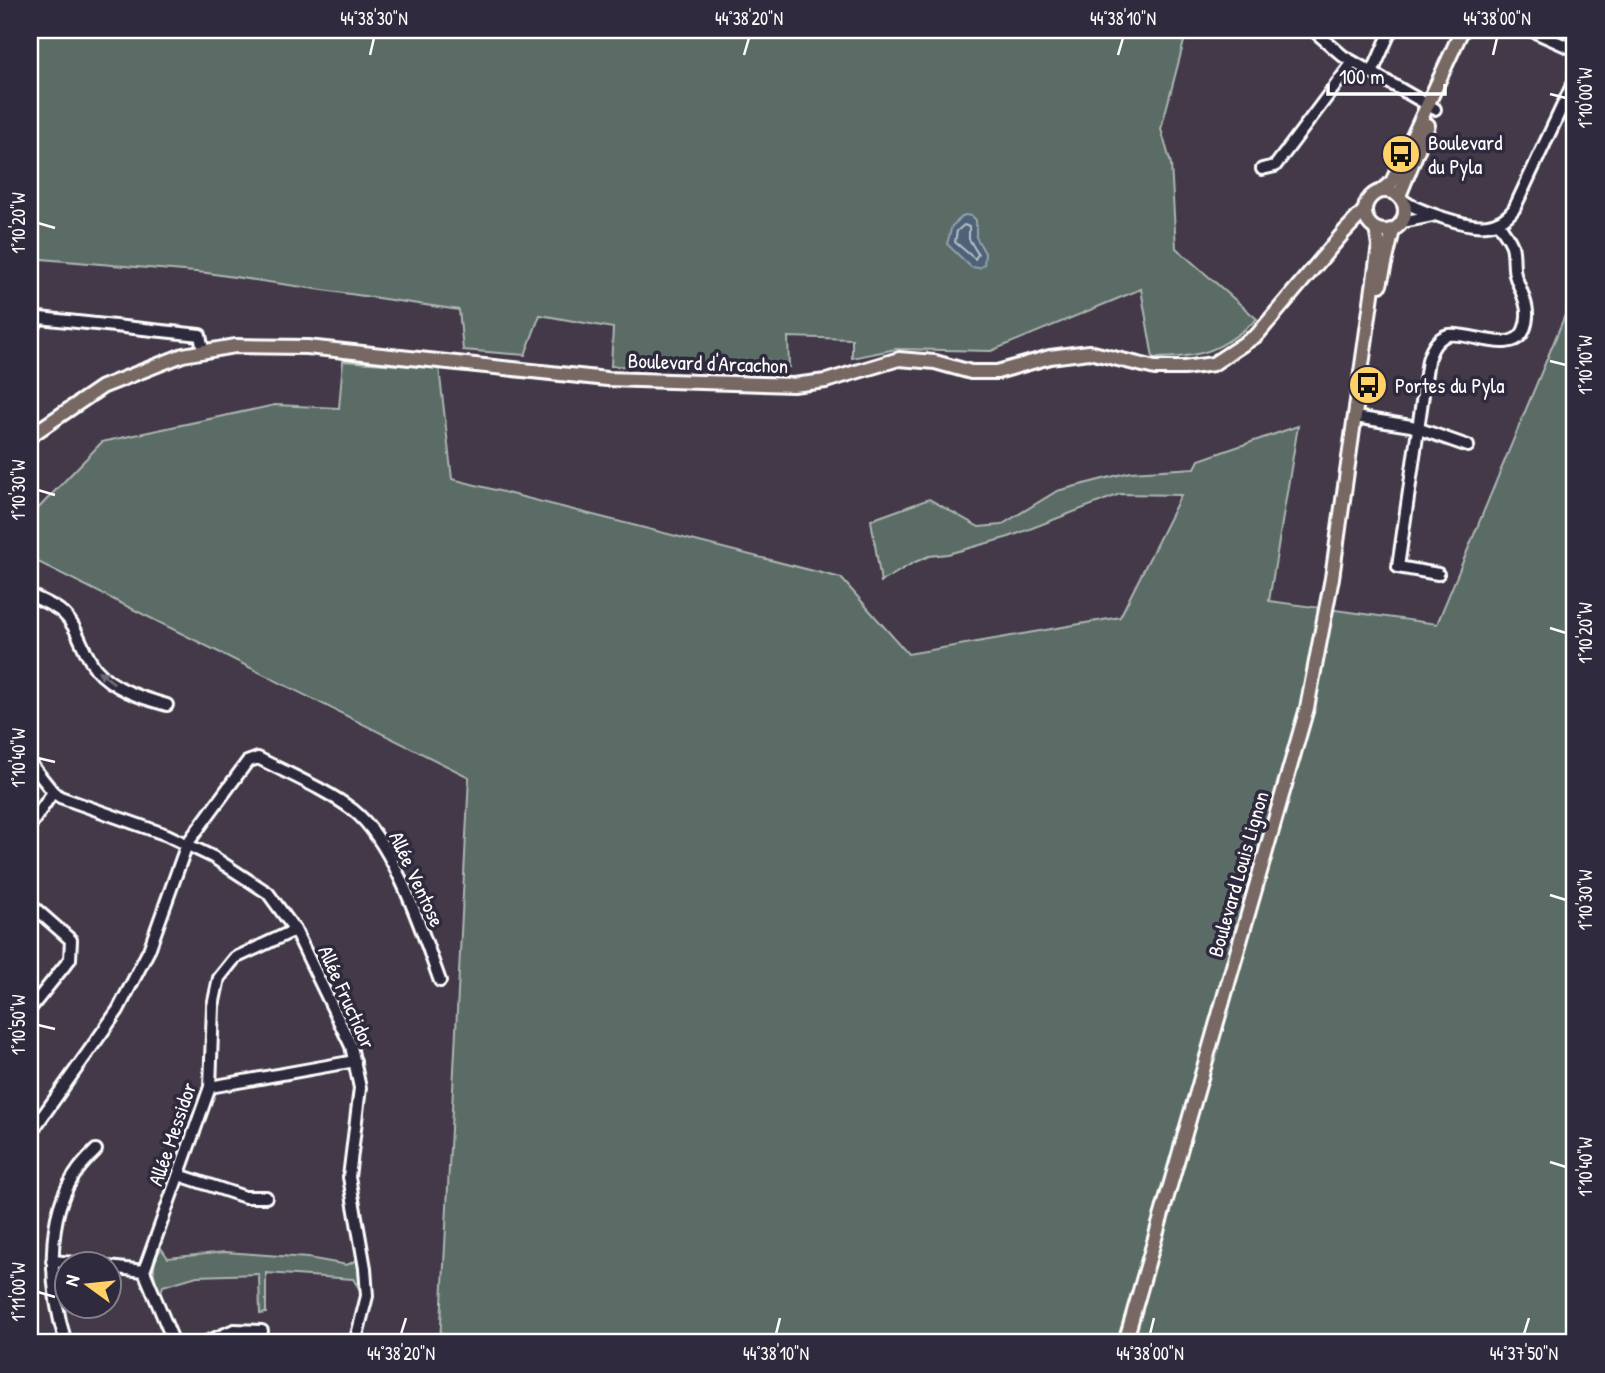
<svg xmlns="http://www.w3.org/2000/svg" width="1605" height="1373" font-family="'Patrick Hand',sans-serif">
	<rect width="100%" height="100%" fill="#443949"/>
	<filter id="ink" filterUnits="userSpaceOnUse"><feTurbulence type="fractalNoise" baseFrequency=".0143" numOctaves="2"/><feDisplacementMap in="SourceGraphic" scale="14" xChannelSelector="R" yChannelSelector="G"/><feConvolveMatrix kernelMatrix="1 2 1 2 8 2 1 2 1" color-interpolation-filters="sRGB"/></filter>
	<g filter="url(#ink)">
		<g fill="#5a6c65" stroke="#acb6b2" stroke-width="2">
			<path d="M30 30H1187L1161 129 1171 164 1176 248 1257 319C1221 351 1201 358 1153 358L1141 289 991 351 896 349 852 358V339L788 337 789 367 611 366 613 328 540 315 525 355 463 350 459 310 207 273 30 258Z"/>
			<path d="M1575 291V1343H440L469 777 30 558V517L102 442 275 405 339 408 343 361 439 368 452 479 841 578 908 654 1120 617 1181 495 1120 494 1009 537 948 554 929 556 913 563 881 582 871 520 929 499 979 527 1001 525 1057 491 1130 472 1195 468 1199 460 1298 426 1269 601 1437 624Z"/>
			<path d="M161 1248 168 1258 225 1252 308 1258 347 1265 357 1260 360 1290 353 1279 266 1273V1313L260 1314 259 1274 197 1276 163 1286 160 1295C153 1275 150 1268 161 1248Z"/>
		</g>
		<path fill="#4d6278" stroke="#94a1ae" stroke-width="2" d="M964 215 972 216 976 220V237L985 253 984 265 979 268 971 267 947 244 952 226Z"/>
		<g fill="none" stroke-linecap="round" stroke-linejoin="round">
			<path stroke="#b8c0c9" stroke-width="2" d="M964 225 969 227V239L978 254 975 259 955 242 957 231Z"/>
			<defs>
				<g id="minor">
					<path d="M1313 30 1343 56 1435 109"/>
					<path d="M1530 30 1575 50"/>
					<path d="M1372 73 1391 30"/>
					<path d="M1262 169 1275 166 1353 62"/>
					<path d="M1404 201C1416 210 1430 213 1444 218 1469 226 1496 233 1514 209L1575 79"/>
					<path d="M1402 222 1432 216"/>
					<path d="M30 317 200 335 203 350"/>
					<path d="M30 331 39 319"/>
					<path d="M1355 417 1411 426 1468 446"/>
					<path d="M1438 574 1398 567 1428 360C1431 350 1437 338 1448 335 1469 331 1513 356 1524 330 1532 311 1523 296 1516 278 1512 268 1515 256 1512 246 1509 237 1502 230 1498 222"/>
					<path d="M30 595C40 600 54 605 63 613 79 628 82 652 96 669 113 689 142 698 167 705"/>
					<path d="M30 763 53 792 60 797 167 835 213 857 268 893 295 930 351 1046 360 1088 349 1177 365 1268 367 1296 355 1343"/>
					<path d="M30 826 53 792"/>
					<path d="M30 904 71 940 70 959 30 1009"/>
					<path d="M210 1087 355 1061"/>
					<path d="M30 1134 118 1010 149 950 187 844 247 762 258 758C287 773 327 790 353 810 394 842 422 932 440 981"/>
					<path d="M179 1175 245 1197H266"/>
					<path d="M52 1261 85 1264"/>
					<path d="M108 1267 144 1271"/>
					<path d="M66 1343C50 1292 43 1216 78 1170 83 1163 90 1156 96 1150"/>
					<path d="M174 1343 144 1271 210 1087 213 1006 219 978 235 958 295 930"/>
					<path d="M204 1343 234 1330 262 1331"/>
				</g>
				<g id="major">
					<path d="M1382 190 1392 182 1462 30"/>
					<circle cx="1385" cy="211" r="20"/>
					<path d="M1399 196 1428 125"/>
					<path d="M1380 285 1393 230"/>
					<path d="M30 436 102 387 183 355 235 346 307 347 607 379 793 385 826 381 899 359 935 362 971 372H997L1050 357 1089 352 1155 368H1184L1213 364 1257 335 1344 232 1364 211"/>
					<path d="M1125 1343 1307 708 1332 578 1379 245 1376 229"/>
				</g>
			</defs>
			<use href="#minor" stroke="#fff" stroke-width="16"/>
			<use href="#major" stroke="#fff" stroke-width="18"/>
			<use href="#minor" stroke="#2f2a3d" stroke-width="10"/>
			<use href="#major" stroke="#776864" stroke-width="12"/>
		</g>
		<defs><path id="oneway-solid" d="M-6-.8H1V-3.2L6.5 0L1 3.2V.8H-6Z" transform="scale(1.75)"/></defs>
		<use fill="#6d6a77" href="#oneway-solid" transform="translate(106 677) rotate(-142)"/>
	</g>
	<path fill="none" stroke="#fff" stroke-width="2.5" d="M370 55 374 38M744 55 749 38M1118 55 1123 38M1493 55 1497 38M1550 94 1566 98M38 223 55 228M1550 361 1566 365M38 490 55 495M1550 628 1566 633M38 758 55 762M1550 895 1566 900M38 1025 55 1029M1550 1162 1566 1167M38 1292 55 1297M401 1334 406 1318M776 1334 780 1318M1150 1334 1154 1318M1524 1334 1529 1318"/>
	<defs>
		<symbol id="bus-disc" viewBox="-11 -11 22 22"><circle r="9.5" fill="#ffd166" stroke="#2f2a3d"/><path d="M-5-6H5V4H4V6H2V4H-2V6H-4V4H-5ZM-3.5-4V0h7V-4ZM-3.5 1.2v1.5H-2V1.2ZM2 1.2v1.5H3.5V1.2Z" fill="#111"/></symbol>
	</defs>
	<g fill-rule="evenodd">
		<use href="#bus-disc" x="1379" y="132" width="44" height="44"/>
		<use href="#bus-disc" x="1346" y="363" width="44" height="44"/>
	</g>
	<g text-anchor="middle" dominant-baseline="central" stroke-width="7" stroke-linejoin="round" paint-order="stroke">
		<g font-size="21" fill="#fff" stroke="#2f2a3d" text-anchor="start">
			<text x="1428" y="142">Boulevard<tspan x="1428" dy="24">du Pyla</tspan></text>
			<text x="1395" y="385">Portes du Pyla</text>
		</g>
		<g font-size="21" fill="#fff" stroke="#2f2a3d">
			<text transform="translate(708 363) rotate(2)">Boulevard d'Arcachon</text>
			<text transform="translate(1238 874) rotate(-74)">Boulevard Louis Lignon</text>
			<text transform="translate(417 879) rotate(65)">Allée Ventose</text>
			<text transform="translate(347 997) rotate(66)">Allée Fructidor</text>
			<text transform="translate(172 1134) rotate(-71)">Allée Messidor</text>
		</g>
	</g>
	<rect width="1605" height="1373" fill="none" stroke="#2f2a3d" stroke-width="77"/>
	<g transform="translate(88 1285) rotate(285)"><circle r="33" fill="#2f2a3d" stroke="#827f8b" stroke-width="2"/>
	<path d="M0-5L12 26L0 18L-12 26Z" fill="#ffd166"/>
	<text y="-10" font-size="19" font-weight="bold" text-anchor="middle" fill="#ffffff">N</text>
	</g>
	<path d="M1328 84v10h117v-10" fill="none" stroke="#ffffff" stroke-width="3.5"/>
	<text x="1339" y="84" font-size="21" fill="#ffffff" stroke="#2f2a3d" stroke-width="5" paint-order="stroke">100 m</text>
	<rect x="38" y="38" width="1528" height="1296" fill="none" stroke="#fff" stroke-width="2.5"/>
	<g font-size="18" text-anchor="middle" fill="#fff">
		<text x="374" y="25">44°38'30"N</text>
		<text x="749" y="25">44°38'20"N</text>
		<text x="1123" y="25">44°38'10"N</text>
		<text x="1497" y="25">44°38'00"N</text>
		<text transform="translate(1586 98) rotate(-90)" y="6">1°10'00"W</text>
		<text transform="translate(19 223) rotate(-90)" y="6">1°10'20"W</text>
		<text transform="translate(1586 365) rotate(-90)" y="6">1°10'10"W</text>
		<text transform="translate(19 490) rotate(-90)" y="6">1°10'30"W</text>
		<text transform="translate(1586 633) rotate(-90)" y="6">1°10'20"W</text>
		<text transform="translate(19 758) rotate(-90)" y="6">1°10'40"W</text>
		<text transform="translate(1586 900) rotate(-90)" y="6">1°10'30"W</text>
		<text transform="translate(19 1025) rotate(-90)" y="6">1°10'50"W</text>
		<text transform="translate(1586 1167) rotate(-90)" y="6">1°10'40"W</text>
		<text transform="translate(19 1292) rotate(-90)" y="6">1°11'00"W</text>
		<text x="401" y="1360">44°38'20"N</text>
		<text x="776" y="1360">44°38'10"N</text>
		<text x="1150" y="1360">44°38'00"N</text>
		<text x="1524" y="1360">44°37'50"N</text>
	</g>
</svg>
